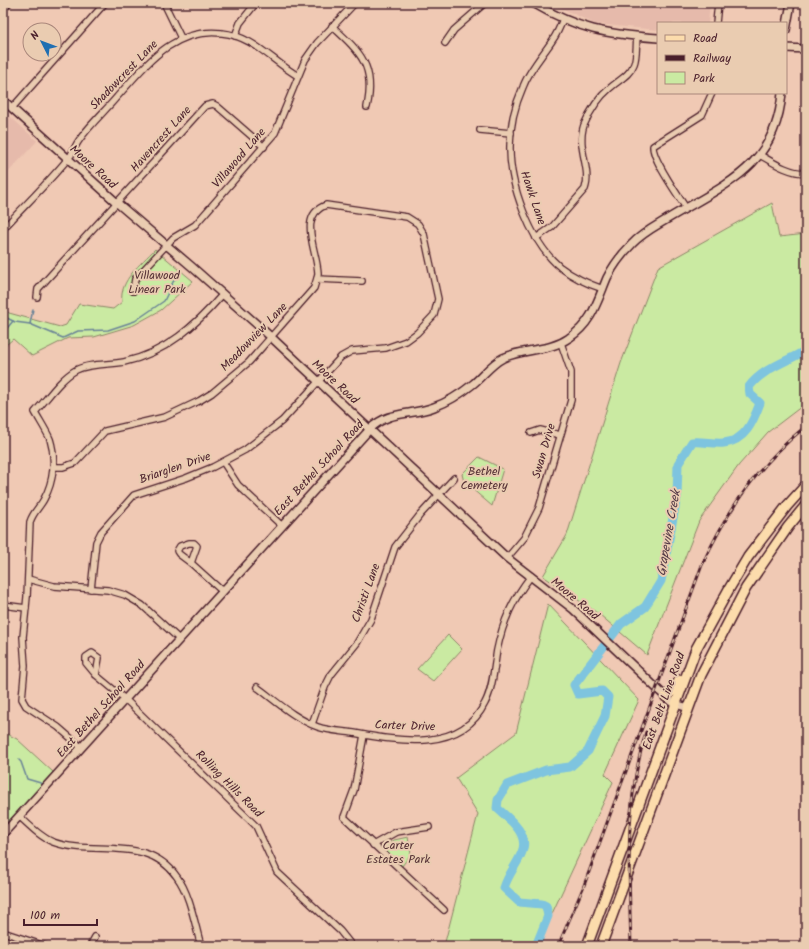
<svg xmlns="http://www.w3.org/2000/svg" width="809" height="949" font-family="Kalam,sans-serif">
	<rect width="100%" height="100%" fill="#f0c9b4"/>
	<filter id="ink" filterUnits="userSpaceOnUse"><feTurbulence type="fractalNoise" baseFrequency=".025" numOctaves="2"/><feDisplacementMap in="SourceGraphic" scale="8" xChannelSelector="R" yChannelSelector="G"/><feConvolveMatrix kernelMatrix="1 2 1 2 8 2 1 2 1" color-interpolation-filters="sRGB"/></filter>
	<g filter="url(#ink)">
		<g fill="#e6baab">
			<path d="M551 3H710L708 23H658V30L595 24Z"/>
			<path d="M3 110 37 141 3 178Z"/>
		</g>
		<g fill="#caeaa2" stroke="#8a8466">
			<path d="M772 203 779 237 806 234V403L768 432 739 465 699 521 647 655 600 615 543 576 567 535 621 363 658 267Z"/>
			<path d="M155 249 193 281 161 310 134 325 94 337 68 338 32 356 13 339 6 345 3 342V308L9 313 60 327 66 325 79 304 113 309 122 302C119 280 141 264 155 249Z"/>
			<path d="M479 457 503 469 492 506 464 482 462 474Z"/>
			<path d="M548 604 639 700 605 774 613 782 537 946H444L478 814 456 778 516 733Z"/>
			<path d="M448 635 462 649 433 681 417 669Z"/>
			<path d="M3 732 17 739 53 772 3 827Z"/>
			<path d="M408 837 411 854 399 870 377 849 394 840Z"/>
		</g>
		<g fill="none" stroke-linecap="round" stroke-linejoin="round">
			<g stroke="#698297" stroke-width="1.5">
				<path d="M3 316 15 322 30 324 63 338 78 331 108 330 135 321 164 301 173 282 180 271"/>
				<path d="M30 324 33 309"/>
				<path d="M3 333 13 321"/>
				<path d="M19 760 21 762 27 779 44 784"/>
			</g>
			<g stroke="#7ec4df" stroke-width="9">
				<path d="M806 313V334"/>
				<path d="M536 946 548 916 546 906 542 904 519 902 504 888C508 874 517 865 522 852 530 834 508 818 497 808L498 800 507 785 546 770 570 767 588 751 605 716 608 697 602 691 578 694 574 685 621 624 645 607 661 581 677 497 678 464 692 442C703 441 713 444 724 443 745 441 753 422 760 403L750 394 749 387C763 368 787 362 806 350"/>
			</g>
			<defs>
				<g id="minor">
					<path d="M164 3 181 38"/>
					<path d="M3 10 9 3"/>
					<path d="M563 19C560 27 557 34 552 41 542 56 529 70 523 87 515 105 510 126 510 146 509 184 530 242 560 267 573 277 588 284 603 289"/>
					<path d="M716 23 718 3"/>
					<path d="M332 26C360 52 376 66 367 107"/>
					<path d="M235 36 240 23 256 3"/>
					<path d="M445 43 454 30 485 3"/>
					<path d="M12 108 105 3"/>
					<path d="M480 130 511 133"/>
					<path d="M760 155C774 163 789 173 806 173"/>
					<path d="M686 208C678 195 652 159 653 146L702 115 712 93"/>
					<path d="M3 229C25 205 50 181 71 155 74 150 76 144 80 139 90 125 104 112 116 98 145 66 173 27 222 33 253 36 272 61 298 76"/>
					<path d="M536 238 552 227 585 189C592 169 576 148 584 125 590 111 598 98 610 88 619 80 630 75 634 64 637 56 636 45 637 36"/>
					<path d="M317 279 362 281"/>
					<path d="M133 291 135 279 173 238 195 225 275 133 305 60 317 43 355 3"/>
					<path d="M37 297 38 289 205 106 213 104 217 106 264 147"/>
					<path d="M531 433 540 430 560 435"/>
					<path d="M223 462 238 485 281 525"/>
					<path d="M53 467H63L75 463 105 431 165 417 199 401 212 393 249 362 314 288C315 283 318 278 318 273 317 250 297 216 326 205L407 217 418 224 424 234 438 299 434 315 417 333 406 341 386 348 352 351 341 357 282 421 245 450 213 467 186 478 134 495 101 532 96 542 91 589"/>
					<path d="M189 543H194L197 546 191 563 179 554 177 551 180 546Z"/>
					<path d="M507 558 524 538 539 508 571 400V372L561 343"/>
					<path d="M191 563 222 591"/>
					<path d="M28 579 54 586 108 590 125 595 142 605 179 639"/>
					<path d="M3 605 26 608"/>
					<path d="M96 675 99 658 92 653 86 657V663L96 675 125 699 256 826 277 872 340 931 352 946"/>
					<path d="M257 687C276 701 295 719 318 727 329 731 342 731 354 733 398 741 461 753 485 703 493 688 494 667 497 650 503 621 513 599 531 576"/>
					<path d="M312 724 325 687 331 675 357 643 371 619 395 547 420 515 454 478"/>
					<path d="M364 735 354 790 344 817 444 910"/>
					<path d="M81 747 58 727 26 706 22 699 25 666 23 637 27 597 30 522C33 512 40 507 44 499 54 481 56 458 50 439 46 430 40 421 35 412 47 399 60 379 76 370 89 363 109 365 124 362 166 353 196 325 223 294"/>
					<path d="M19 816C29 825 40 837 53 842 94 857 147 834 177 877 190 894 195 925 201 946"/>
					<path d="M373 845 396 832 429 827"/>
					<path d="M3 932 45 946"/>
					<path d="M90 946 95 937"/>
				</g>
				<g id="tertiary">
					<path d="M533 3C579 30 606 34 658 38"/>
					<path d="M786 30 791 3"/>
					<path d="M786 48 806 49"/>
					<path d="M3 100 116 202 191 266 271 337 507 558 573 609 670 701 675 704 689 708"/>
					<path d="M3 834 370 429C389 410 411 416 434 407 448 402 462 393 473 384 483 376 491 364 503 358 524 348 549 352 569 338 592 323 597 302 607 278 613 266 622 254 632 244 642 233 656 226 669 218 724 185 776 167 782 93"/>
				</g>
				<g id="primary">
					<path d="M666 697 676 688 679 680"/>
					<path d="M587 946 696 649 729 589 748 557 787 506 806 485"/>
					<path d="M601 946 701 675 746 588 788 527 806 505"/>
				</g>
			</defs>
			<use href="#minor" stroke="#4a1f2b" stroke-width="8"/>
			<use href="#tertiary" stroke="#4a1f2b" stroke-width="10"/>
			<use href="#primary" stroke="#4a1f2b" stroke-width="12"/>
			<use href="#minor" stroke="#eaccb1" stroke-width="5.5"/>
			<use href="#tertiary" stroke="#eaccb1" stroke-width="7"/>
			<use href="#primary" stroke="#fcdcac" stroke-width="9"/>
			<defs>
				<g id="rail">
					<path d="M558 946 583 888 702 565C728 509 758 465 806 426"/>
					<path d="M631 946C629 872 624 804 646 732"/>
				</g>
			</defs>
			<use href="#rail" stroke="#4a1f2b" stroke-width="3"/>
			<use href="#rail" stroke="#eaccb1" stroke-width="1.5" stroke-dasharray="4.5" stroke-linecap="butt"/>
		</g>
	</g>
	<g text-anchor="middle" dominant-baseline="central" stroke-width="4" stroke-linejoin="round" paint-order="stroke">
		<g font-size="12" fill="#4a1f2b" stroke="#eaccb1">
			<text transform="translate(124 75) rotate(-46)">Shadowcrest Lane</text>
			<text transform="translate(161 139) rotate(-48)">Havencrest Lane</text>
			<text transform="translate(239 158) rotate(-49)">Villawood Lane</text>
			<text transform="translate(93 167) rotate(42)">Moore Road</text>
			<text transform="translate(533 198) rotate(71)">Hawk Lane</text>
			<text transform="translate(254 337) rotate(-46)">Meadowview Lane</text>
			<text transform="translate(335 382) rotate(43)">Moore Road</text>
			<text transform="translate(544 451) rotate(-74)">Swan Drive</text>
			<text transform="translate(175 468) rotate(-19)">Briarglen Drive</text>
			<text transform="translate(319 468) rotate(-47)">East Bethel School Road</text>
			<text transform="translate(366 593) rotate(-70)">Christi Lane</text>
			<text transform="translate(575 599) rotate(40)">Moore Road</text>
			<text transform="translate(664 701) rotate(-70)">East Belt Line Road</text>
			<text transform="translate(101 709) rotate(-48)">East Bethel School Road</text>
			<text transform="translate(405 726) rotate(2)">Carter Drive</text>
			<text transform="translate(229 784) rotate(45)">Rolling Hills Road</text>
		</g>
		<g font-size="12" fill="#573337" stroke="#eaccb1">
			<text x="157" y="275">Villawood<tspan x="157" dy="14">Linear Park</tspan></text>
			<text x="484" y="471">Bethel<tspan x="484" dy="14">Cemetery</tspan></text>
			<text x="398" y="845">Carter<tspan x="398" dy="14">Estates Park</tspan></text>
		</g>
		<g font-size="13" font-style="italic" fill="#523846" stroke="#eaccb1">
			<text transform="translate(669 533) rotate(-80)">Grapevine Creek</text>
		</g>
	</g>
	<rect width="809" height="949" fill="none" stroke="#eaccb1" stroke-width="16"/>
	<rect x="8" y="8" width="793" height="933" fill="none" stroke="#4a1f2b" stroke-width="1.5" filter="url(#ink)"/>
	<rect x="657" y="22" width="130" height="72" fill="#eaccb1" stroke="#aa877b"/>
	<rect x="665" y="35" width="20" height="6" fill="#fcdcac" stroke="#aa877b"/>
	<text x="693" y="42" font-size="12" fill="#4a1f2b">Road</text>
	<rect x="665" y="55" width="20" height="6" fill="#4a1f2b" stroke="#aa877b"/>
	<text x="693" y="62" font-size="12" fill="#4a1f2b">Railway</text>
	<rect x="665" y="72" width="20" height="12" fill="#caeaa2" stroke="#aa877b"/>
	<text x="693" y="82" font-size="12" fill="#4a1f2b">Park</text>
	<g transform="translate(42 42) rotate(312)"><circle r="19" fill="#eaccb1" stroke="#aa877b"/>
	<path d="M0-3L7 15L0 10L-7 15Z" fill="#1f6fb2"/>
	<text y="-6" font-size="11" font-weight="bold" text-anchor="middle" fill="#4a1f2b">N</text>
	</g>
	<path d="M24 919v6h73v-6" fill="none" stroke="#4a1f2b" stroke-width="2"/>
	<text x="30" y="919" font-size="12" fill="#4a1f2b" stroke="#eaccb1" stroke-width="3" paint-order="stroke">100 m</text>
</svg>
